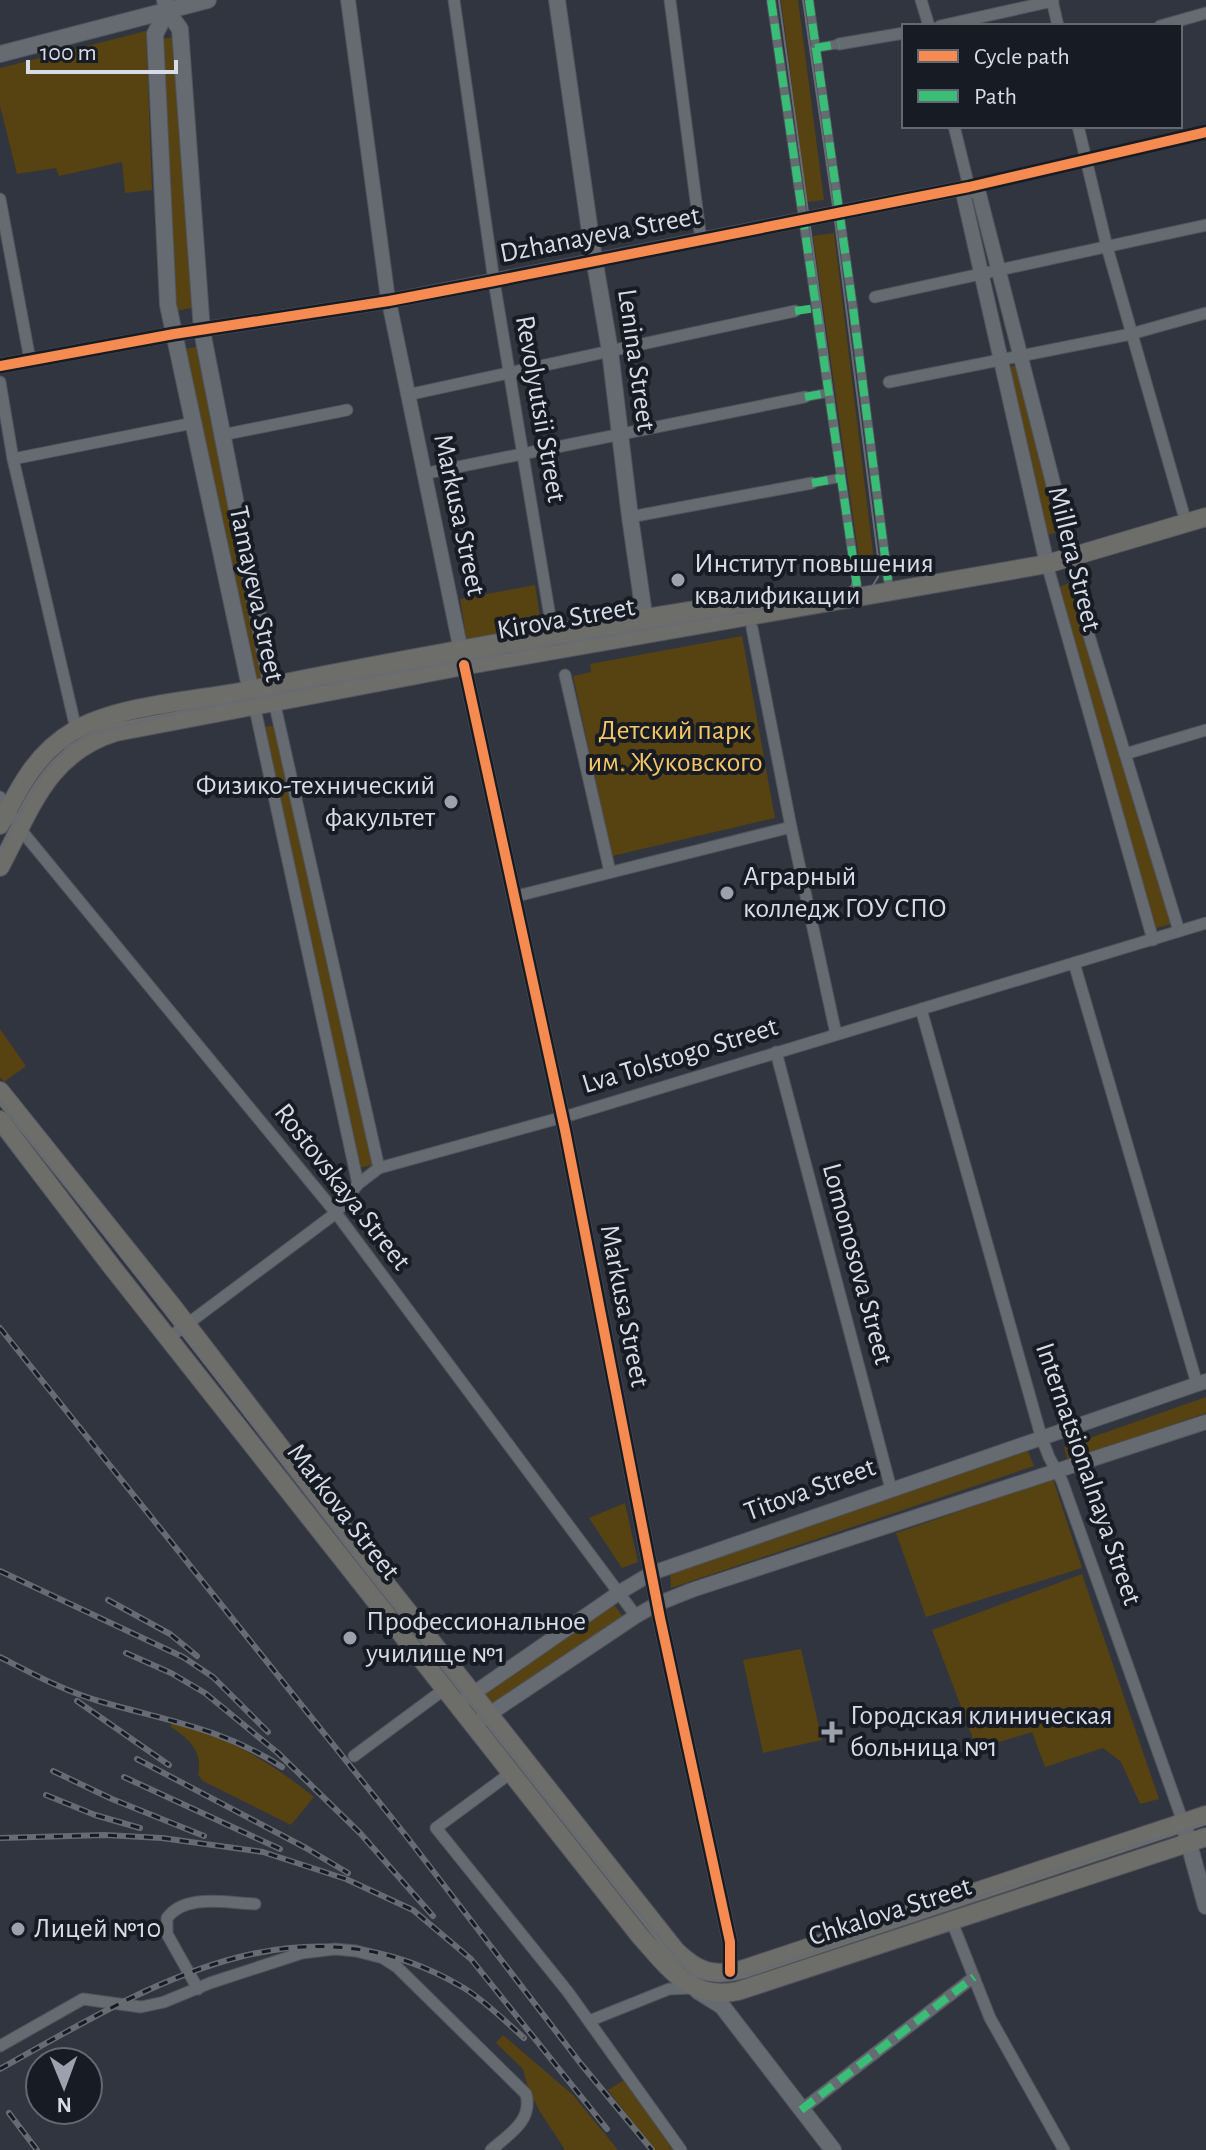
<svg xmlns="http://www.w3.org/2000/svg" width="1206" height="2150" font-family="'Alegreya Sans',sans-serif">
	<rect width="100%" height="100%" fill="#30353f"/>
	<g fill="#574212">
		<path d="M781 0H798L824 200 807 202Z"/>
		<path d="M146 31 152 190 125 193 122 162 59 176 56 168 17 174 0 106V68Z"/>
		<path d="M177 37 195 307 177 311 158 39Z"/>
		<path d="M834 233 875 569 861 572 813 236Z"/>
		<path d="M196 347 266 677 252 680 183 349Z"/>
		<path d="M1017 365 1061 531 1048 535 1009 367Z"/>
		<path d="M1070 583 1171 924 1156 928 1056 588Z"/>
		<path d="M535 585 542 628 467 642 460 599Z"/>
		<path d="M742 636 775 818 612 856 573 676 591 672 590 664Z"/>
		<path d="M277 725 372 1165 359 1168 264 727Z"/>
		<path d="M0 1029 26 1066 4 1082 0 1077Z"/>
		<path d="M1206 1397V1413L1068 1461 1064 1447Z"/>
		<path d="M1028 1451 1034 1466 671 1588 670 1573 685 1567Z"/>
		<path d="M1053 1479 1082 1568 926 1617 896 1533Z"/>
		<path d="M625 1503 638 1562 622 1568 589 1518Z"/>
		<path d="M1082 1574 1159 1799 1140 1804 1121 1762 1103 1748 1045 1767 1032 1732 977 1749 932 1630Z"/>
		<path d="M613 1603 623 1617 489 1707 479 1693Z"/>
		<path d="M801 1649 822 1740 763 1753 743 1660Z"/>
		<path d="M175 1721C231 1740 268 1760 314 1797L291 1825 203 1781 198 1775C203 1752 190 1739 171 1727V1723Z"/>
		<path d="M503 2035 573 2095 618 2150H565L539 2110 528 2088 523 2069 496 2043Z"/>
		<path d="M624 2080 673 2150H653L608 2090Z"/>
	</g>
	<g fill="none" stroke-linecap="round" stroke-linejoin="round">
		<defs>
			<g id="pedestrian">
				<path d="M771 0 857 586"/>
				<path d="M809 0 853 308 888 580"/>
				<path d="M815 48 839 44"/>
				<path d="M805 397 827 393"/>
				<path d="M812 483 840 478"/>
			</g>
			<g id="minor">
				<path d="M454 0 494 281 553 635"/>
				<path d="M670 0 701 240"/>
				<path d="M921 0 929 26"/>
				<path d="M1052 0 1058 26"/>
				<path d="M940 26 1053 1"/>
				<path d="M1160 26 1206 13"/>
				<path d="M839 44 904 33"/>
				<path d="M954 126 969 187 1206 132"/>
				<path d="M1078 126 1107 247 1183 512"/>
				<path d="M0 199 30 360"/>
				<path d="M875 297 1206 225"/>
				<path d="M0 382 13 459 76 729"/>
				<path d="M889 382 1131 334 1206 313"/>
				<path d="M407 395 795 311"/>
				<path d="M222 435 347 410"/>
				<path d="M13 459 193 423"/>
				<path d="M423 474 805 397"/>
				<path d="M630 517 812 483"/>
				<path d="M1072 557 1087 629 1179 931"/>
				<path d="M1047 564 1153 940"/>
				<path d="M752 628 791 827 836 1034"/>
				<path d="M565 675 610 872"/>
				<path d="M274 701 379 1168"/>
				<path d="M254 704 358 1184"/>
				<path d="M1125 754 1206 730"/>
				<path d="M0 797 25 835 336 1213 636 1616"/>
				<path d="M513 897 791 827"/>
				<path d="M1074 963 1197 1384"/>
				<path d="M921 1009 1041 1436 1049 1457 1062 1481 1183 1822"/>
				<path d="M776 1052 891 1489"/>
				<path d="M170 1337 336 1213 358 1184 379 1168 574 1114 1206 923"/>
				<path d="M354 1756 446 1688"/>
				<path d="M512 1772 436 1828 568 1992 681 2150"/>
				<path d="M952 1922 990 2018 1064 2150"/>
				<path d="M198 1989 167 1934V1918C185 1893 227 1903 255 1904"/>
				<path d="M589 2021 669 1989 692 1988"/>
				<path d="M0 2046 83 1999 141 2007 164 2002 210 1983 302 1953 335 1949 356 1951 383 1958 397 1967 526 2094C533 2121 509 2134 491 2150"/>
				<path d="M801 2110 974 1977"/>
			</g>
			<g id="tertiary">
				<path d="M348 0 387 292 461 651"/>
				<path d="M969 187 964 197 1047 564"/>
				<path d="M969 187 979 194 1072 557"/>
				<path d="M0 366 174 334 389 301 969 187"/>
				<path d="M464 665 565 1130 660 1618 730 1942V1972"/>
				<path d="M458 1704 620 1592 652 1573 1206 1381"/>
				<path d="M482 1719 636 1616 657 1604 692 1590 1206 1422"/>
			</g>
			<g id="secondary">
				<path d="M165 0 167 11 180 29 202 331 274 698"/>
				<path d="M557 0 592 246 610 351 630 517 646 628"/>
				<path d="M167 11 155 34 168 305 253 701"/>
				<path d="M0 54 208 0"/>
				<path d="M1183 1822 1206 1906"/>
				<path d="M698 1991 722 2006 833 2150"/>
			</g>
			<g id="primary">
				<path d="M0 825C19 788 36 753 74 731 118 705 194 701 245 691 413 657 584 627 754 601"/>
				<path d="M0 867C31 809 47 753 116 732L474 664 1047 564 1206 517"/>
				<path d="M0 1091 173 1307 360 1551 676 1951C699 1973 713 1977 744 1969L1206 1815"/>
				<path d="M0 1120 112 1267 640 1936C668 1967 690 2001 738 1991L1206 1837"/>
			</g>
		</defs>
		<use href="#pedestrian" stroke="#4f535c" stroke-width="10"/>
		<use href="#minor" stroke="#4f535c" stroke-width="13"/>
		<use href="#tertiary" stroke="#4f535c" stroke-width="16"/>
		<use href="#secondary" stroke="#4f535c" stroke-width="18"/>
		<use href="#primary" stroke="#4f535c" stroke-width="20"/>
		<use href="#pedestrian" stroke="#666a71" stroke-width="8"/>
		<use href="#minor" stroke="#666a71" stroke-width="11"/>
		<use href="#tertiary" stroke="#666a71" stroke-width="14"/>
		<use href="#secondary" stroke="#666a71" stroke-width="16"/>
		<use href="#primary" stroke="#6d6d6a" stroke-width="18"/>
		<g stroke="#676c74" stroke-width="2">
			<path d="M779 0 856 563 855 576 851 587 837 592"/>
			<path d="M0 850 43 773 69 746 95 733 164 716 318 686 837 596 872 587 878 577V557L834 213 803 0"/>
			<path d="M0 1101 372 1578 621 1892 690 1974C707 1982 722 1982 740 1977L1103 1855 1206 1824"/>
		</g>
		<defs>
			<g id="rail">
				<path d="M0 1328 407 1837 581 2064 652 2150"/>
				<path d="M0 1571 183 1657 213 1677 268 1732"/>
				<path d="M108 1600 170 1634 197 1656"/>
				<path d="M126 1653 171 1673 205 1693 278 1753 360 1833 433 1916"/>
				<path d="M0 1657C33 1674 66 1692 102 1702 168 1721 222 1728 282 1767"/>
				<path d="M77 1701 169 1765"/>
				<path d="M137 1759 306 1848 348 1873"/>
				<path d="M53 1771 112 1799 204 1836"/>
				<path d="M124 1777 280 1849"/>
				<path d="M46 1795 95 1815 140 1828"/>
				<path d="M0 1838 105 1835 162 1838 263 1852 346 1879 413 1910 471 1959 607 2129"/>
				<path d="M0 2069C145 1988 299 1889 464 1988 485 2001 505 2021 524 2038"/>
				<path d="M9 2113 37 2150"/>
			</g>
		</defs>
		<use href="#rail" stroke="#676c74" stroke-width="6"/>
		<use href="#rail" stroke="#171b23" stroke-width="3" stroke-dasharray="9" stroke-linecap="butt"/>
		<g stroke="#3abd76" stroke-width="8" stroke-dasharray="16 8" stroke-linecap="butt">
			<path d="M771 0 857 586"/>
			<path d="M809 0 853 308 888 580"/>
			<path d="M815 48 839 44"/>
			<path d="M795 311 816 308"/>
			<path d="M805 397 827 393"/>
			<path d="M812 483 840 478"/>
			<path d="M801 2110 974 1977"/>
		</g>
		<defs>
			<g id="cycleway">
				<path d="M0 366 174 334 389 301 494 281 969 187 1206 132"/>
				<path d="M464 665 565 1130 660 1618 730 1942V1972"/>
			</g>
		</defs>
		<use href="#cycleway" stroke="#171b23" stroke-width="15"/>
		<use href="#cycleway" stroke="#f68b52" stroke-width="10"/>
	</g>
	<g fill="#9ca2ad" stroke="#171b23" stroke-width="3">
		<circle cx="678" cy="580" r="8"/>
		<circle cx="451" cy="802" r="8"/>
		<circle cx="727" cy="893" r="8"/>
		<circle cx="350" cy="1638" r="8"/>
		<path d="M828 1720h8v8h8v8h-8v8h-8v-8h-8v-8h8z"/>
		<circle cx="18" cy="1929" r="8"/>
	</g>
	<g text-anchor="middle" dominant-baseline="central" stroke-width="8" stroke-linejoin="round" paint-order="stroke">
		<g font-size="28" fill="#d6dce8" stroke="#171b23">
			<text transform="translate(600 235) rotate(-11)">Dzhanayeva Street</text>
			<text transform="translate(636 360) rotate(82)">Lenina Street</text>
			<text transform="translate(540 409) rotate(80)">Revolyutsii Street</text>
			<text transform="translate(459 515) rotate(78)">Markusa Street</text>
			<text transform="translate(1074 559) rotate(76)">Millera Street</text>
			<text transform="translate(256 594) rotate(78)">Tamayeva Street</text>
			<text transform="translate(566 619) rotate(-10)">Kirova Street</text>
			<text transform="translate(680 1056) rotate(-17)">Lva Tolstogo Street</text>
			<text transform="translate(342 1187) rotate(52)">Rostovskaya Street</text>
			<text transform="translate(857 1264) rotate(75)">Lomonosova Street</text>
			<text transform="translate(624 1306) rotate(79)">Markusa Street</text>
			<text transform="translate(1088 1474) rotate(71)">Internatsionalnaya Street</text>
			<text transform="translate(810 1490) rotate(-20)">Titova Street</text>
			<text transform="translate(343 1512) rotate(52)">Markova Street</text>
			<text transform="translate(890 1912) rotate(-18)">Chkalova Street</text>
		</g>
		<g font-size="28" fill="#d6dce8" stroke="#171b23" text-anchor="start">
			<text x="694" y="564">Институт повышения<tspan x="694" dy="32">квалификации</tspan></text>
			<text x="435" y="786" text-anchor="end">Физико-технический<tspan x="435" dy="32">факультет</tspan></text>
			<text x="743" y="877">Аграрный<tspan x="743" dy="32">колледж ГОУ СПО</tspan></text>
			<text x="366" y="1622">Профессиональное<tspan x="366" dy="32">училище №1</tspan></text>
			<text x="850" y="1716">Городская клиническая<tspan x="850" dy="32">больница №1</tspan></text>
			<text x="34" y="1929">Лицей №10</text>
		</g>
		<g font-size="28" fill="#f6c665" stroke="#171b23">
			<text x="675" y="731">Детский парк<tspan x="675" dy="32">им. Жуковского</tspan></text>
		</g>
	</g>
	<rect x="902" y="24" width="280" height="104" fill="#171b23" stroke="#636872" stroke-width="2"/>
	<rect x="918" y="50" width="40" height="12" fill="#f68b52" stroke="#636872" stroke-width="2"/>
	<text x="974" y="64" font-size="24" fill="#d6dce8">Cycle path</text>
	<rect x="918" y="90" width="40" height="12" fill="#3abd76" stroke="#636872" stroke-width="2"/>
	<text x="974" y="104" font-size="24" fill="#d6dce8">Path</text>
	<g transform="translate(64 2086) rotate(179)"><circle r="38" fill="#171b23" stroke="#636872" stroke-width="2"/>
	<path d="M0-6L14 30L0 20L-14 30Z" fill="#9ca2ad"/>
	<text y="-12" font-size="22" font-weight="bold" text-anchor="middle" fill="#d6dce8">N</text>
	</g>
	<path d="M28 60v12h148v-12" fill="none" stroke="#d6dce8" stroke-width="4"/>
	<text x="40" y="60" font-size="24" fill="#d6dce8" stroke="#171b23" stroke-width="6" paint-order="stroke">100 m</text>
</svg>
